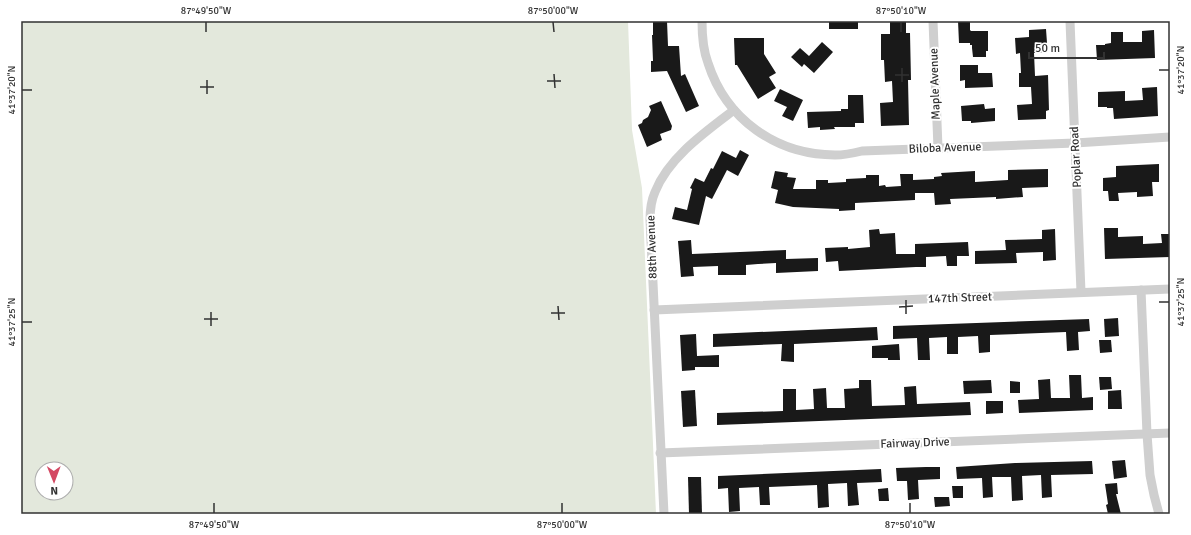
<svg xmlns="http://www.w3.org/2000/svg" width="1191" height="535" font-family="Signika,sans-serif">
	<rect width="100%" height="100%" fill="#fff"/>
	<path fill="#e3e8dc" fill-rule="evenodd" d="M21 21H628L632 130 642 188 656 514H21ZM42 469H66V493H42Z"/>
	<g fill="#191919">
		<path d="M653 21H667L668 46H679L681 76 685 74 699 106 686 112 667 71 651 72V61H653L652 35H653Z"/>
		<rect x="829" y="21" width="29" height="8"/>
		<path d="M890 21H906V33H910L911 80H908L909 125 881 126 880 103 893 102 892 81 885 82 884 60H881V34H890Z"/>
		<path d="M958 21H970V30L971 31H988V51H986V57H973L972 48V45H970V43H959Z"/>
		<path d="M1046 29 1047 43 1043 44 1044 52 1034 53 1035 76 1048 75 1049 110 1046 111V119L1018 120 1017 105 1032 104 1031 87H1019V73H1021L1020 53 1016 54 1015 38 1029 37V30Z"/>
		<path d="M1154 30 1155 58 1097 60 1096 45H1105V44L1111 43V32H1123V42H1142V31Z"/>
		<path d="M734 38H764V54L776 73 769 77 776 88 758 99 737 65H735Z"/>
		<path d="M822 42 833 52 814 73 804 64 802 67 791 57 800 48 809 56Z"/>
		<path d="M960 65H978V73H992L993 87 965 88V80L960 81Z"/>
		<path d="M1157 87 1158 116 1114 119 1113 108H1107V107H1098V92L1125 91V101L1143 100 1142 88Z"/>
		<path d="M780 89 803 100 793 121 782 116 787 107 774 101Z"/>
		<path d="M848 95H863L864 123H855V127H834L835 129 820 130V127L808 128 807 112 841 111V109H848Z"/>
		<path d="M661 101 672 126 671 130 660 134 662 140 647 147 638 125 642 123 643 120 648 117 651 110 649 106Z"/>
		<path d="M984 104 985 109 995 108V121L971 123V121H962L961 106Z"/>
		<path d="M740 150 749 155 738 176 727 170 712 199 706 196 699 225 672 219 675 207 687 210 692 189 690 188 695 178 704 182 711 168 713 169 722 151 736 158Z"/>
		<path d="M1159 164V182H1152L1153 196 1137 197V192L1118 193 1119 201H1109L1108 191H1103V178L1116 177V166Z"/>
		<path d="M1048 169V187L1022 188 1023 197 996 199V197L950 199 951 204 935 205 934 193H915V200L855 203V210L839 211V209L793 207 775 203 778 190 771 188 775 171 788 173 787 177 796 178 793 189H816V180H828V183L846 182V179L866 178V175H879V186L885 185 886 187 901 186 900 174H913V180L934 179V177L942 176 941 173 975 171V182L1008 180V170Z"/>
		<path d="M1104 228H1118V237L1143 236V244L1162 243 1161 234H1170V257L1105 259Z"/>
		<path d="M879 229 880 234 895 233 896 254H915V244L968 242 969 256H957V266H947L946 256 926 257V267H916L839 271 838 261 826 262 825 248 848 247V249L870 247 869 230Z"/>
		<path d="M1055 229 1056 260 1043 261V252L1016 253 1017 263 975 264V251L1006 250 1005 240 1042 239V230Z"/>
		<path d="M691 240 692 254 786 250V259L818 258V271L776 273V263L758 264 746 265V275H718V266L693 267 694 276 681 277 678 241Z"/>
		<path d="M1118 318 1119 336 1105 337 1104 319Z"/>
		<path d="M1089 319 1090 331 1078 332 1079 350 1067 351 1066 332 990 335V352L979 353 978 336 958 337V354H947V337L929 338 930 360H918L917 338 893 339V326Z"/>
		<path d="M877 327 878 340 794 344V362L781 361 782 344 713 347V334Z"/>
		<path d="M696 334 697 356 719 355V367H695V370L682 371 680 335Z"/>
		<path d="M1099 340H1111L1112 352 1100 353Z"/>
		<path d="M899 344 900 360H888V358H872V346Z"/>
		<path d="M1069 375H1081L1082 398 1093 397V410L1019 413 1018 400 1039 399 1038 380 1050 379 1051 398H1070Z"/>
		<path d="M1099 377H1111L1112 389 1100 390Z"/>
		<path d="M859 380H871L872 406 905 405 904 387 916 386 917 404 970 402 971 415 717 425V413L783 411V389H796V410L814 409 813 389 826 388 827 408H845L844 389 859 388Z"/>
		<path d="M991 380 992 393 964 394 963 381Z"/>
		<path d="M1010 381 1020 382V393H1010Z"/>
		<path d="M695 390 697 426 683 427 681 391Z"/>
		<path d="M1121 390 1122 409H1108V391Z"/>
		<path d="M986 401H1003V413L986 414Z"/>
		<path d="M1125 460 1127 477 1114 479 1112 461Z"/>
		<path d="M1092 461 1093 474 1051 475 1052 497 1042 498 1041 475 1022 476 1023 500 1012 501 1011 477H992L993 497 983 498 982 478 957 479 956 467 1015 463Z"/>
		<path d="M926 467H940V479L918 480 919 499 908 500 907 481H897L896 468Z"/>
		<path d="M881 469 882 482 857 483 859 505 848 506 847 483 828 484 829 507 818 508 817 485 769 487 770 505H760L759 487 739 488 740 511 729 512 728 488 718 489V476Z"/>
		<path d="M688 477H701L702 514H689Z"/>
		<path d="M1117 483 1118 494H1116L1121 514H1108L1106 505 1108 504 1105 484Z"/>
		<path d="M952 486H963V498H953Z"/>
		<path d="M888 488 889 501H879L878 489Z"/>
		<path d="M934 497H949L950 506 935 507Z"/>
	</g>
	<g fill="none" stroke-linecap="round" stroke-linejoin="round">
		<g stroke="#cfcfcf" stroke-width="9">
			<path d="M702 21C702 35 703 50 708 63 726 119 776 155 835 155 844 155 854 153 862 151L1075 143 1170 137"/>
			<path d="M933 21 938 148"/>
			<path d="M1070 21 1081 292"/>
			<path d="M1141 290 1147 434 1150 475 1154 495 1159 514"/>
			<path d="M654 310 1170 289"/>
			<path d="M660 453 1170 433"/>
			<path d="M664 514 650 220C650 210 651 201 655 192 668 158 705 132 734 110"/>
		</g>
	</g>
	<path fill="none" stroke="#323232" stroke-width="1.5" d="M206 22V32M553 22 554 32M901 22V32M902 68V82M1159 70H1169M554 74 555 88M895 75H909M207 80V94M547 81H561M200 87H214M22 90H32M906 300V314M1159 302H1169M558 306 559 320M899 307 913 306M211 312V326M551 313H565M204 319H218M22 322H32M214 503V513M562 503V513M910 503V513"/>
	<g text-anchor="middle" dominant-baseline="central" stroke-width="4" stroke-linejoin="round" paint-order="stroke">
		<g font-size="12" fill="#323232" stroke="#fff">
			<text transform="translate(935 84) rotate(-92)">Maple Avenue</text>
			<text transform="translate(945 148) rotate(-2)">Biloba Avenue</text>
			<text transform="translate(1076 157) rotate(-93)">Poplar Road</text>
			<text transform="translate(652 247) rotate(-92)">88th Avenue</text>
			<text transform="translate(960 298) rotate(-2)">147th Street</text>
			<text transform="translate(915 443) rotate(-2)">Fairway Drive</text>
		</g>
	</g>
	<rect width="1191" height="535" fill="none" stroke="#ffffff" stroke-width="44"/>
	<g transform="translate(54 481) rotate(179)"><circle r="19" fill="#ffffff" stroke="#adadad"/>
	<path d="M0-3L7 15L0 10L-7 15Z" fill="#d44963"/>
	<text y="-6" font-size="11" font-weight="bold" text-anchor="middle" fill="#323232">N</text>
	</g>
	<path d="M1029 52v6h75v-6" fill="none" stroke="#323232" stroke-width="2"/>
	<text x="1035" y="52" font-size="12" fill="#323232" stroke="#ffffff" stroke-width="3" paint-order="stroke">50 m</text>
	<rect x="22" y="22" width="1147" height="491" fill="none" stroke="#323232" stroke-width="1.5"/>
	<g font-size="10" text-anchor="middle" fill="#323232">
		<text x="206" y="14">87°49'50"W</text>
		<text x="553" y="14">87°50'00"W</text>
		<text x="901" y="14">87°50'10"W</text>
		<text transform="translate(1180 70) rotate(-90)" y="4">41°37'20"N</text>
		<text transform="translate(11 90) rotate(-90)" y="4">41°37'20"N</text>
		<text transform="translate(1180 302) rotate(-90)" y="4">41°37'25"N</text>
		<text transform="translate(11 322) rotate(-90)" y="4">41°37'25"N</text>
		<text x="214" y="528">87°49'50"W</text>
		<text x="562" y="528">87°50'00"W</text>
		<text x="910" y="528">87°50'10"W</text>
	</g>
</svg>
